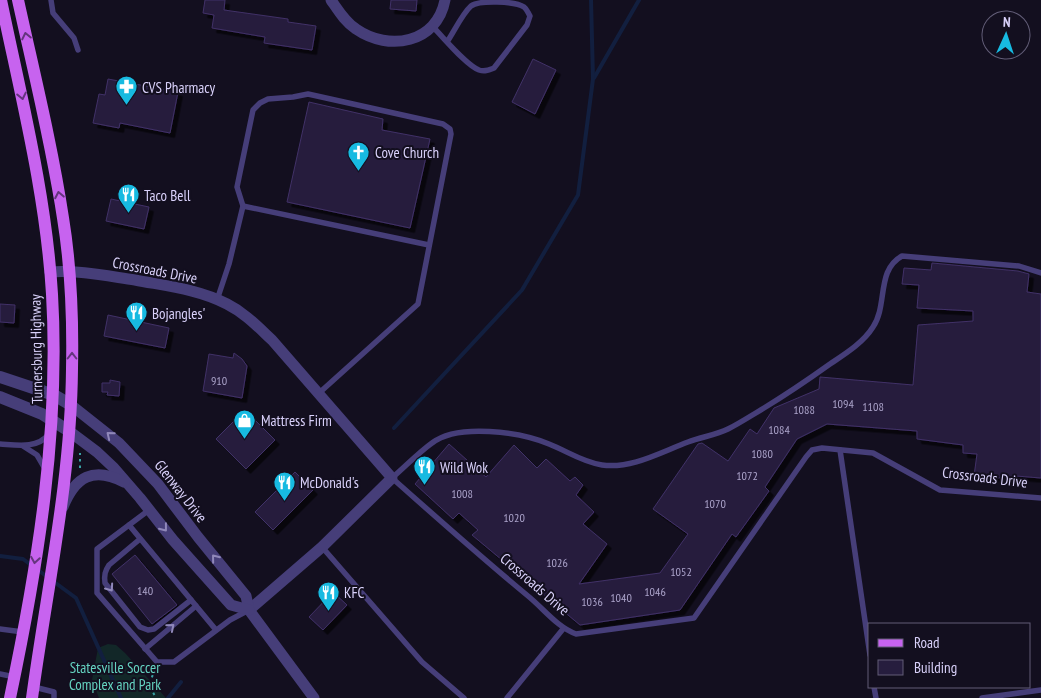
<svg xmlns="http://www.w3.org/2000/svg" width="1041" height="698" font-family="'PT Sans Narrow',sans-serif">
	<defs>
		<filter id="shadow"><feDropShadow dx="4.5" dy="4.5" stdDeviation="0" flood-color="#0009"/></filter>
	</defs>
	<rect width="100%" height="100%" fill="#130f1f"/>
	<path fill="#122728" d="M108 644 116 645 125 653 166 698H99L92 680 98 648Z"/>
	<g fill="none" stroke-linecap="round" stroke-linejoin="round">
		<g stroke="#121f3f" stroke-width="4">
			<path d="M594 78 639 0"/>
			<path d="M394 428 522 290 578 195 593 79 591 0"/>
			<path d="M0 556 23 559 76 598 121 698"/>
			<path d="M168 698 181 682"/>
		</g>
	</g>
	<g fill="#261d3e" stroke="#413167" filter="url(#shadow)">
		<path d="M205 0H225L224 10 288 19V22L316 26 312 50 264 43 265 37 212 28 214 15 203 13Z"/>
		<path d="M391 0H417L416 11 390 9Z"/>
		<path d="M533 59 556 70 535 114 512 102Z"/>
		<path d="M108 79 178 92 170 133 120 123 119 128 93 123 99 94 105 95Z"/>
		<path d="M309 102 383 119 382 130 430 139 410 228 287 202Z"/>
		<path d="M111 199 149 207 144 229 106 221Z"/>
		<path d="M932 263 1018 271 1029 274 1027 292 1041 294V478L1016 476V479L974 476 977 454 963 453V445L917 439V431L827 424 797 439 765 487 769 491 736 537 732 534 680 610 580 625 472 535 478 530 459 513 453 519 415 484 449 444 486 477 514 445 537 468 546 459 570 481 575 477 583 485 576 495 594 512 583 524 607 544 579 584 660 573 688 534 653 509 698 444 702 443 728 461 750 429 757 434 774 408 819 389 820 377 913 385 918 325 973 321V311L917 308 919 285 902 284 904 268 931 270Z"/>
		<path d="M0 304 15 305 14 323 0 322Z"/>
		<path d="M108 315 169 328 165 348 104 336Z"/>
		<path d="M234 353 242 359 247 366 242 398 203 391 209 354 233 358Z"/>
		<path d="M110 380 120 382 119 396 107 395 108 392H102V383H110Z"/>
		<path d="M245 410 275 440 246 469 216 439Z"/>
		<path d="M295 472 313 490 273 530 255 512Z"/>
		<path d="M135 555 177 605 152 624 112 574Z"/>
		<path d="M333 592 347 605 323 630 309 617Z"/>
	</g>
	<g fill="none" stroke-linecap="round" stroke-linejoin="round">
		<g stroke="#39a3a6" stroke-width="2" stroke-dasharray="2.5 4" stroke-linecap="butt">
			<path d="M80 468V453"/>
			<path d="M155 669 149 685 156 698"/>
		</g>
		<g stroke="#463e79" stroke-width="5.5">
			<path d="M51 0 53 13 74 38 78 50"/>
			<path d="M433 27C444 38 466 65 479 70 485 72 489 70 494 68L527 25 530 16C528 13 527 9 524 7 515 1 479 0 471 6 462 14 454 32 447 42"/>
			<path d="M243 206 429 245"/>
			<path d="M1041 273 1019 266 902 256C876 270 888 305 873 327 863 343 845 354 830 364 809 379 787 394 764 408 752 415 740 423 728 429 716 435 701 437 688 442 661 452 632 469 602 465 582 462 567 451 549 444 520 432 458 423 432 443 418 453 405 467 392 478 437 518 482 558 528 596 544 609 557 627 576 634L694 618 806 457 812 450 822 448 873 453 940 490 1041 498"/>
			<path d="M217 300 229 264 243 206 237 187 253 110 260 103 268 99 293 97 308 94 443 124 450 129 451 134 418 304 318 394"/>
			<path d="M0 444C16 445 37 449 48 435"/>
			<path d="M23 446 37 455 44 467"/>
			<path d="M840 450 870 655"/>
			<path d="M149 510 97 549V593L157 662H174L230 620 247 611"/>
			<path d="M129 525 216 630"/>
			<path d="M140 539 109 565C105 571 104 575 105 583L140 627 148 630 154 629 191 600"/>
			<path d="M322 547 422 662 464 698"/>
			<path d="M0 629 23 632"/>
			<path d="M145 649 196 606"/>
			<path d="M0 674 15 677"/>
			<path d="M34 687 54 692V698"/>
			<path d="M874 687 876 698"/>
			<path d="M507 698 563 629"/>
			<path d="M982 698 1041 690"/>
		</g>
		<g stroke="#463e79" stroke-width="11">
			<path d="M331 0C338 10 345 22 356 29 389 52 437 43 445 0"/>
			<path d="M50 272C79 270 107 276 135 280 166 286 198 289 227 304 245 313 258 327 272 340L392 478 322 547 249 610"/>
			<path d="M71 405 119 443 158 484 198 537 246 596 249 610 314 698"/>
			<path d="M69 431 97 452 114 468 140 498 173 540 231 605 249 610"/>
			<path d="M63 507C75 477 93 466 124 482"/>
		</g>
		<g stroke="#463e79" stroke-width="12">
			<path d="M0 377 54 395 71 405"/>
			<path d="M0 397 42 414 69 431"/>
		</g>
		<g stroke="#c763ef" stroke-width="12">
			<path d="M1 0C21 97 46 194 52 294 60 430 38 565 10 698"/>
			<path d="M18 0C34 73 52 145 63 218 71 267 73 319 72 369 71 480 47 588 32 698"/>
		</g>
	</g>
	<defs><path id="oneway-chevron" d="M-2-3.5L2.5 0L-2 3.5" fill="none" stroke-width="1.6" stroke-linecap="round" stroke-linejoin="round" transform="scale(1.25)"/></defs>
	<g stroke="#64357d">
		<use href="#oneway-chevron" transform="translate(26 36) rotate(-102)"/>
		<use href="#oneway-chevron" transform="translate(22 96) rotate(78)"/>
		<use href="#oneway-chevron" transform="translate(59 195) rotate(-101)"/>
		<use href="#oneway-chevron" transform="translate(72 356) rotate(-90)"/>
		<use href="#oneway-chevron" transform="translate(35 560) rotate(99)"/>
	</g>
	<g stroke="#9088ba">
		<use href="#oneway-chevron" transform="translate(110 435) rotate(-141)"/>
		<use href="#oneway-chevron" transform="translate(164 528) rotate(52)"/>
		<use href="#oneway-chevron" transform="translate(215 558) rotate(-129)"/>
		<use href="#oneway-chevron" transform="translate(110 588) rotate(55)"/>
		<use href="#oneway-chevron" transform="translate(171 627) rotate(-40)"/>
	</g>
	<defs>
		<symbol id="pharmacy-pin" viewBox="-11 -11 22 30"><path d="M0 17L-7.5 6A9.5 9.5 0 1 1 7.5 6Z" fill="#17bae1" stroke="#130f1f"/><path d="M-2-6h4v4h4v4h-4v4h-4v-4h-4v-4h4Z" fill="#fff"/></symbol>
		<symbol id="church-pin" viewBox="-11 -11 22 30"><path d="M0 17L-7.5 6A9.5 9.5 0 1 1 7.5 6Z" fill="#17bae1" stroke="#130f1f"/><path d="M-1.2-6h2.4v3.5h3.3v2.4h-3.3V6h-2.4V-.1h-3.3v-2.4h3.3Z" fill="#fff"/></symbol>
		<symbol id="restaurant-pin" viewBox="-11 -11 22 30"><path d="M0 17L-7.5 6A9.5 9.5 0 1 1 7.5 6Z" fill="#17bae1" stroke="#130f1f"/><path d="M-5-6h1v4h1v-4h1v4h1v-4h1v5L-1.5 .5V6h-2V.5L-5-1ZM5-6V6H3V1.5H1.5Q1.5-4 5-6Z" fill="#fff"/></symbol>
		<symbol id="shop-pin" viewBox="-11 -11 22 30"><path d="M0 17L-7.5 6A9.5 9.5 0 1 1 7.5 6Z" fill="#17bae1" stroke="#130f1f"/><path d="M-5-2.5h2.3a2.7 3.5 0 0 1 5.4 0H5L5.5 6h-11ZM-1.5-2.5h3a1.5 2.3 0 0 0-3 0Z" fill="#fff"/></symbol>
	</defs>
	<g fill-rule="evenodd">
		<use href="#pharmacy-pin" x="114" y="74" width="25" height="34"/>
		<use href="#church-pin" x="346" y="140" width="25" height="34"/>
		<use href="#restaurant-pin" x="116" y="182" width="25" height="34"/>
		<use href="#restaurant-pin" x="124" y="300" width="25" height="34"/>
		<use href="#shop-pin" x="232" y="408" width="25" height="34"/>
		<use href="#restaurant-pin" x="412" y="454" width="25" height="34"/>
		<use href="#restaurant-pin" x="272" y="470" width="25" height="34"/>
		<use href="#restaurant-pin" x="316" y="580" width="25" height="34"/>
	</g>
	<g text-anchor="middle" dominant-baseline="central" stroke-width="4" stroke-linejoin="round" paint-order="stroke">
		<g font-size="12" fill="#aca4cb">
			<text x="219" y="380">910</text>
			<text x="843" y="403">1094</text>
			<text x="873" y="406">1108</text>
			<text x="804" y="409">1088</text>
			<text x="779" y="429">1084</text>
			<text x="762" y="453">1080</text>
			<text x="747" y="475">1072</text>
			<text x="462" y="493">1008</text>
			<text x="715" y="503">1070</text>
			<text x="514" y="517">1020</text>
			<text x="557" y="562">1026</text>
			<text x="681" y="571">1052</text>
			<text x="145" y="590">140</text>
			<text x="655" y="591">1046</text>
			<text x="621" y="597">1040</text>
			<text x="592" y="601">1036</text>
		</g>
		<g font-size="15" fill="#d9d1fa" stroke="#130f1f" text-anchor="start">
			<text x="142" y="87">CVS Pharmacy</text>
			<text x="375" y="152">Cove Church</text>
			<text x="144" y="195">Taco Bell</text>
			<text x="152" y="313">Bojangles'</text>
			<text x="261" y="420">Mattress Firm</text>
			<text x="440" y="467">Wild Wok</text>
			<text x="300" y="482">McDonald's</text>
			<text x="344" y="592">KFC</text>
		</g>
		<g font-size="15" fill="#d9d1fa" stroke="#130f1f">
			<text transform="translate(155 270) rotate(11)">Crossroads Drive</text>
			<text transform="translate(36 349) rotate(-91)">Turnersburg Highway</text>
			<text transform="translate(985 477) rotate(7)">Crossroads Drive</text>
			<text transform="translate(181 491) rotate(52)">Glenway Drive</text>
			<text transform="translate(535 584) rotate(41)">Crossroads Drive</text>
		</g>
		<g font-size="15" fill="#65d3c1" stroke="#130f1f">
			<text x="115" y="667">Statesville Soccer<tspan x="115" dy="17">Complex and Park</tspan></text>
		</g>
	</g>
	<rect x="868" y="623" width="162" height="65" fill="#130f1f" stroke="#625d77"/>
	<rect x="878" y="639" width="25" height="8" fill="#c763ef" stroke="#625d77"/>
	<text x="914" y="648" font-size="15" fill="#d9d1fa">Road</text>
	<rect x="878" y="660" width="25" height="15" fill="#261d3e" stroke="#625d77"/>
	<text x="914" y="673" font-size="15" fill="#d9d1fa">Building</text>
	<g transform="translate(1006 35) rotate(3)"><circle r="24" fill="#130f1f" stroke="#625d77"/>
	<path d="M0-4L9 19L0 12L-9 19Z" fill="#17bae1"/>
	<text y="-8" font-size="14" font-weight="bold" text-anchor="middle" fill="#d9d1fa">N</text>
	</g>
</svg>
